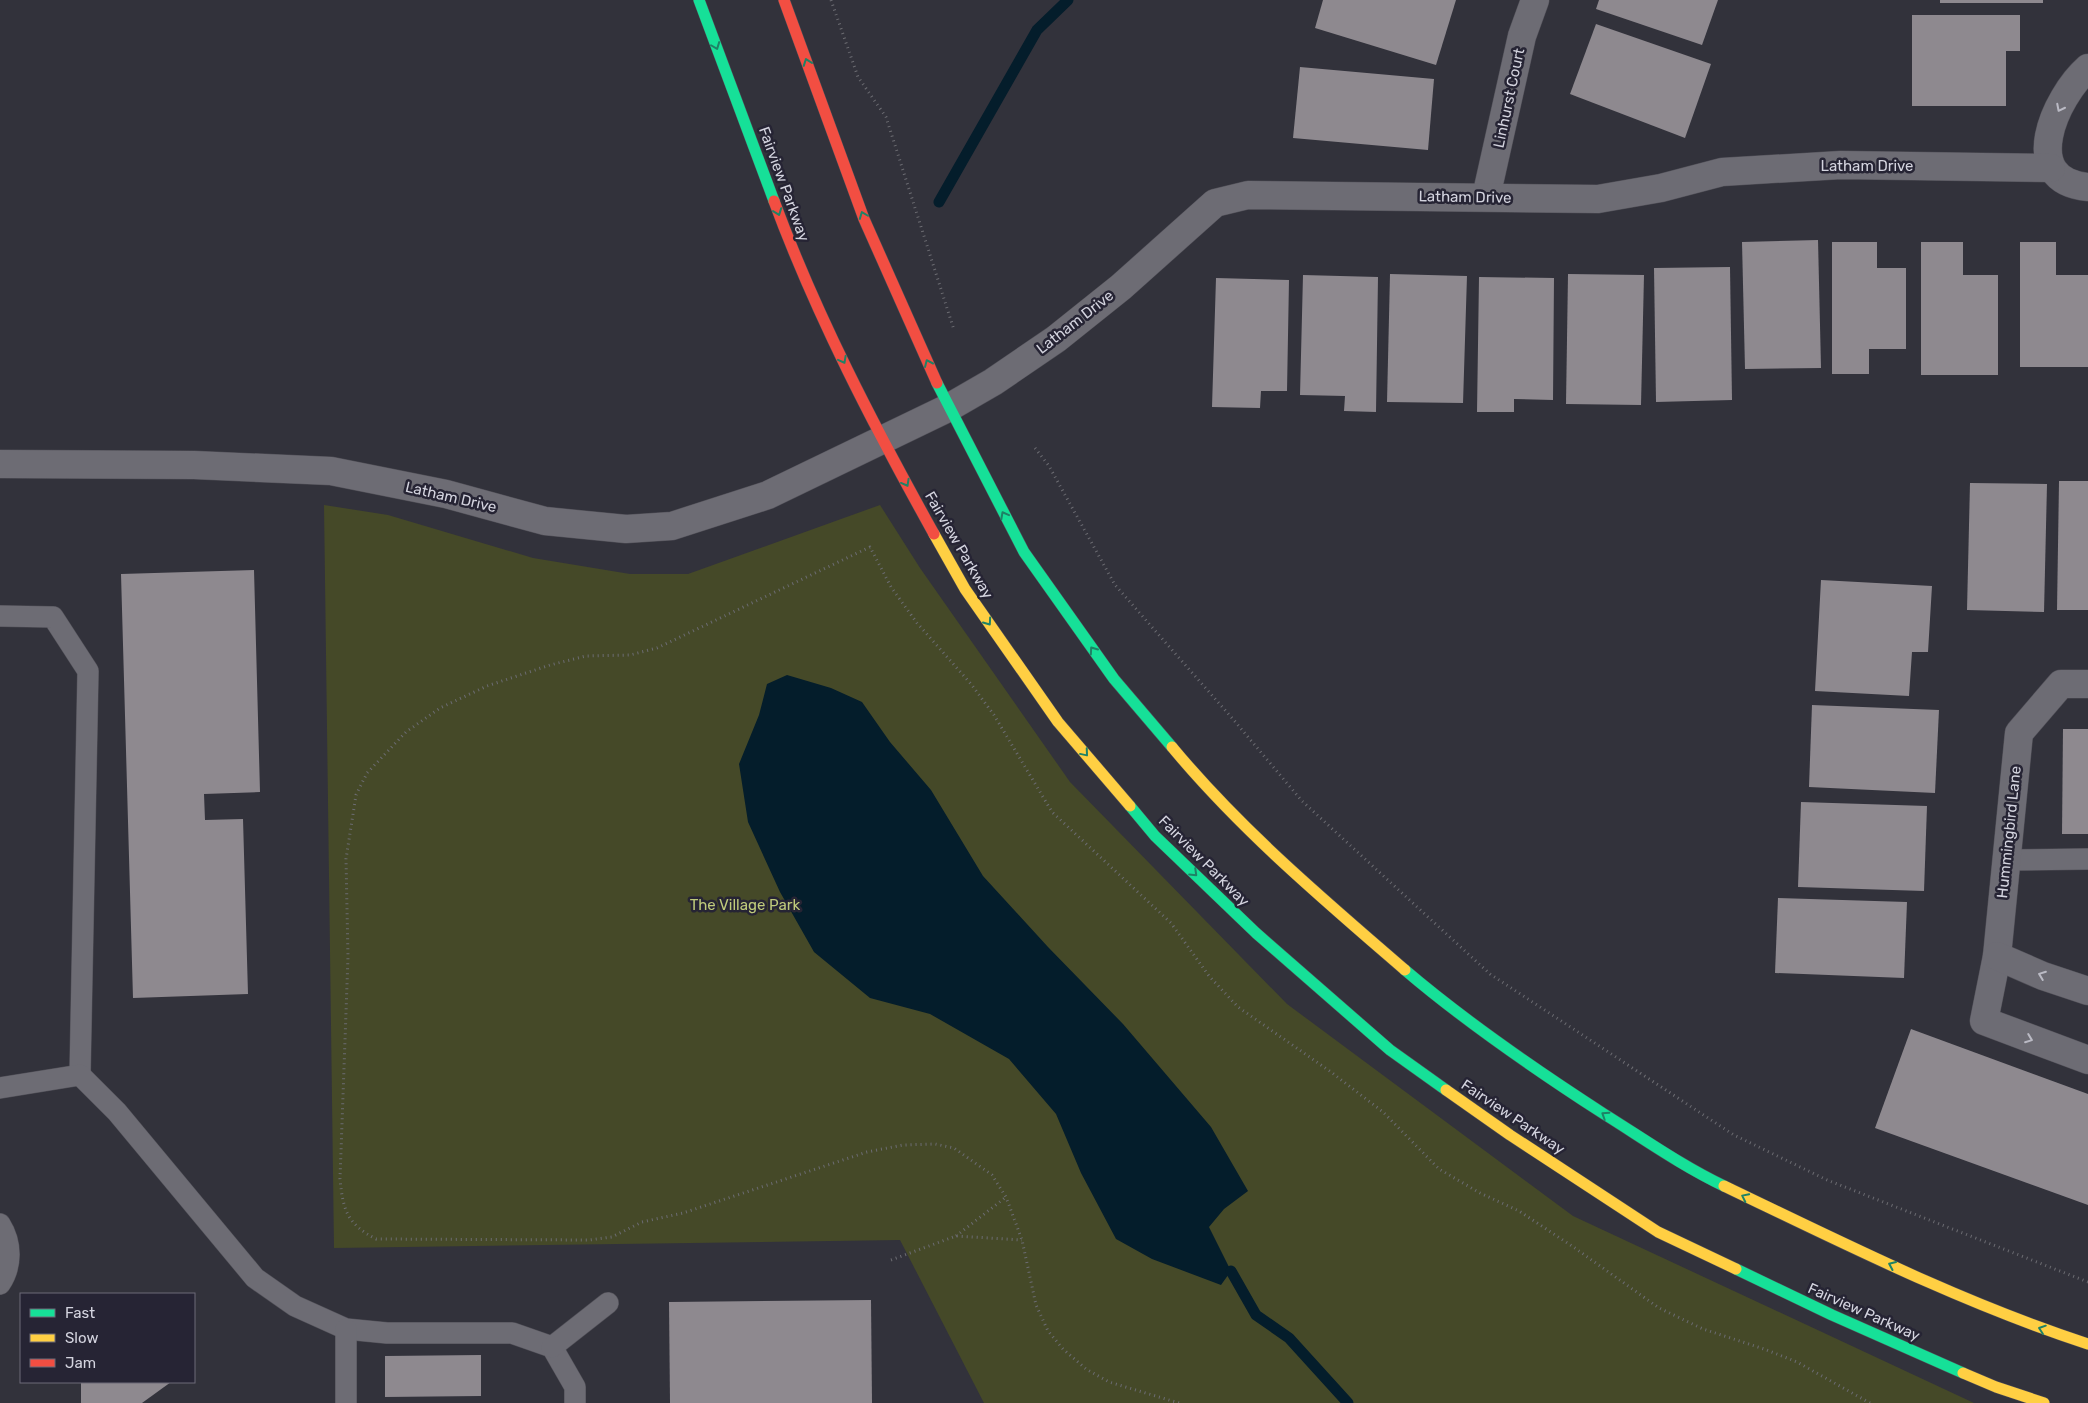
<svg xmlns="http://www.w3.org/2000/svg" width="2088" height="1403" font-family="Rubik,sans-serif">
	<rect width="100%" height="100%" fill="#32323b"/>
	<path fill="#454928" d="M324 505 388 515 533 558 630 574H688L880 505 920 568 1070 782 1287 1004 1573 1216 1974 1403H984L900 1240 334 1248Z"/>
	<path fill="#041d2b" d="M787 675 831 688 862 702 890 742 931 790 983 876 1048 947 1123 1024 1211 1127 1248 1191 1224 1209 1209 1227 1231 1271 1221 1285 1152 1259 1116 1239 1081 1173 1056 1114 1009 1059 930 1014 870 998 814 952 780 892 748 822 739 764 759 715 767 684Z"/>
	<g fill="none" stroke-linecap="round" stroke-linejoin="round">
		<g stroke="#041d2b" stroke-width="11">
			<path d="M939 202 1037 30 1068 0"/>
			<path d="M1231 1271 1256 1315 1289 1338 1348 1403"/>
		</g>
	</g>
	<g fill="#8e898f">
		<path d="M1323 0H1456L1436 65 1315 28Z"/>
		<path d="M1599 0H1718L1702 45 1596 9Z"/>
		<rect x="1940" y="0" width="103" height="3"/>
		<path d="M1912 15H2020V51H2006V106H1912Z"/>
		<path d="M1596 24 1711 64 1685 138 1570 94Z"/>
		<path d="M1300 67 1434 79 1428 150 1293 138Z"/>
		<path d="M1818 240 1821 368 1745 369 1742 242Z"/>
		<path d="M1832 242H1877V268H1906V349H1869V374H1832Z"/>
		<path d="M1921 242H1963V275H1998V375H1921Z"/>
		<path d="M2020 242H2056V275H2088V367H2020Z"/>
		<path d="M1730 267 1732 400 1656 402 1654 268Z"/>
		<path d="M1390 274 1467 276 1463 403 1387 402Z"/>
		<path d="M1568 274 1644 275 1641 405 1566 404Z"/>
		<path d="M1303 275 1378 277 1376 412 1344 411 1345 396 1300 395Z"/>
		<path d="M1479 277 1554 278 1553 400 1514 399V412H1477Z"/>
		<path d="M1216 278 1289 280 1287 391H1261L1260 408 1212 407Z"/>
		<path d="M2059 481H2088V610H2057Z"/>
		<path d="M1970 483 2047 484 2044 612 1967 610Z"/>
		<path d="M254 570 260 792 204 794 205 820 243 819 248 994 133 998 121 574Z"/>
		<path d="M1821 580 1932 586 1928 652H1912L1909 696 1815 691Z"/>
		<path d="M1812 705 1939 710 1935 793 1809 787Z"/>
		<path d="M2063 729H2088V834H2062Z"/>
		<path d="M1801 802 1927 806 1924 891 1798 887Z"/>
		<path d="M1778 898 1907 902 1904 978 1775 973Z"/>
		<path d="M1911 1029 2088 1094V1205L1875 1128Z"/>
		<path d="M871 1300 872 1403H670L669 1302Z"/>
		<path d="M481 1355V1396L385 1397V1356Z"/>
		<path d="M81 1382H171L142 1403H81Z"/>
	</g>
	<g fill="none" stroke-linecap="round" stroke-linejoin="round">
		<defs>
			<g id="lane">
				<path d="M0 616 53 617 88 671 80 1075"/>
				<path d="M2006 860 2088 859"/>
				<path d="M0 1088 80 1075 117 1112 255 1278 295 1306 346 1329 387 1333H512L552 1347 575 1387V1403"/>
				<path d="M0 1224C12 1243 12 1266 0 1284"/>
				<path d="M346 1329V1403"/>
				<path d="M552 1347 608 1303"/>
			</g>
			<g id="street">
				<path d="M2088 68C2055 97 2017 181 2088 187"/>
				<path d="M1486 197 1522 36 1535 0"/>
				<path d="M0 464 194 465 331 471 446 494 545 521 626 529 672 526 768 495 948 408 993 382 1056 339 1121 287 1215 203 1248 195 1598 199 1661 188 1722 172 1841 165 2051 168"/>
				<path d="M2088 684H2061L2019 733 1997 956 1984 1021 2088 1060"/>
				<path d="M1997 956 2043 976 2088 991"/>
			</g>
			<g id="fast">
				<path d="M699 0 774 201"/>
				<path d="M937 383 1024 552 1114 679 1172 747"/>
				<path d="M1130 806 1155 836 1256 933 1390 1050 1446 1090"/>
				<path d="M1405 970C1467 1023 1536 1070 1604 1114 1644 1139 1682 1166 1724 1186"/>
				<path d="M1736 1269 1832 1315 1963 1373"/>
			</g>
			<g id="slow">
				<path d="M934 534 965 589 1058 722 1130 806"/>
				<path d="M1172 747C1241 830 1323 899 1405 970"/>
				<path d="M1446 1090 1510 1135 1658 1232 1736 1269"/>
				<path d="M1724 1186C1843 1243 1962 1303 2088 1344"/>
				<path d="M1963 1373 1996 1387 2044 1403"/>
			</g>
			<g id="jam">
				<path d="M784 0 864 219 937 383"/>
				<path d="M774 201C817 317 874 426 934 534"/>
			</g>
		</defs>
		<use href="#lane" stroke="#504f57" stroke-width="22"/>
		<use href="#street" stroke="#504f57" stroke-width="29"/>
		<use href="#fast" stroke="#504f57" stroke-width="12"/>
		<use href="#slow" stroke="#504f57" stroke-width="12"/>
		<use href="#jam" stroke="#504f57" stroke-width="12"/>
		<g stroke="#6c6c72" stroke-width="3" stroke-dasharray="1 4" stroke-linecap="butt">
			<path d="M831 0 858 77 886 117 954 330"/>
			<path d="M1035 448 1049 466 1115 585 1232 718 1302 801 1490 974 1734 1135 1827 1180 2088 1282"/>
			<path d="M956 1236 1006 1197"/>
			<path d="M891 1260 956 1236 1022 1240"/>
			<path d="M1179 1403 1109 1382 1086 1369 1063 1349 1048 1331 1036 1305 1022 1240 1006 1197 992 1175 954 1148 935 1144 903 1145 867 1152 683 1213 642 1222 612 1237 589 1240 376 1239C347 1224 343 1210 340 1179L348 957 346 859 356 795 367 773 406 732 440 708 487 686 550 665 586 656 630 655 657 648 870 547 891 587 917 623 971 684 994 715 1052 812 1171 923 1209 976 1238 1007 1331 1072 1383 1112 1439 1169 1480 1193 1519 1211 1572 1246 1659 1308 1703 1329 1764 1349 1797 1362 1870 1403"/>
		</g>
		<use href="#lane" stroke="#6d6c74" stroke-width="21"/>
		<use href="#street" stroke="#6d6c74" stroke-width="28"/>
		<use href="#fast" stroke="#16e098" stroke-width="11"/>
		<use href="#slow" stroke="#ffcf43" stroke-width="11"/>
		<use href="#jam" stroke="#f24e42" stroke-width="11"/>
	</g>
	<defs><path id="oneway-chevron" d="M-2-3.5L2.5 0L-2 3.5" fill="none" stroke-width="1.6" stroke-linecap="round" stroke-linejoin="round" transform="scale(1.25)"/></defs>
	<g stroke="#1e8266">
		<use href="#oneway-chevron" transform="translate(716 46) rotate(69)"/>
		<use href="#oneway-chevron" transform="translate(807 62) rotate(-110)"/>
		<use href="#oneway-chevron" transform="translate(778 212) rotate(70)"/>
		<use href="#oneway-chevron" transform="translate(863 215) rotate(-111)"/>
		<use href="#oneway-chevron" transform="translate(843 360) rotate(62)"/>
		<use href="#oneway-chevron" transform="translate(928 363) rotate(-114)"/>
		<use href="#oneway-chevron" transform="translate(906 483) rotate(61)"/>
		<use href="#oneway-chevron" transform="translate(1004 515) rotate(-118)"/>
		<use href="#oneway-chevron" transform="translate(988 622) rotate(55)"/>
		<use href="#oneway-chevron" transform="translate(1093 650) rotate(-125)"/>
		<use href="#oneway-chevron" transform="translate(1085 753) rotate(50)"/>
		<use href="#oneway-chevron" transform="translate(1194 873) rotate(44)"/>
		<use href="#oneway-chevron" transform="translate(1605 1115) rotate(-147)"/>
		<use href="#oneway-chevron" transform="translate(1745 1197) rotate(-154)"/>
		<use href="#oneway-chevron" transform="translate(1892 1265) rotate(-156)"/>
		<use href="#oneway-chevron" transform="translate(2042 1329) rotate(-161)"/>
	</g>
	<g stroke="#babac4">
		<use href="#oneway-chevron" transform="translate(2060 108) rotate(117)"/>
		<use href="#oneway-chevron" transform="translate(2042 975) rotate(-159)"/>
		<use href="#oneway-chevron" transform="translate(2029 1039) rotate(21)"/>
	</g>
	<g text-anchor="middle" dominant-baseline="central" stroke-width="5" stroke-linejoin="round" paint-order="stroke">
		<g font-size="15" fill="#d4d4df" stroke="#262434">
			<text transform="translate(1509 98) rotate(-78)">Linhurst Court</text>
			<text x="1867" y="166">Latham Drive</text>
			<text transform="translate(784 184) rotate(70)">Fairview Parkway</text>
			<text transform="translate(1465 197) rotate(1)">Latham Drive</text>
			<text transform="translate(1075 322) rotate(-38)">Latham Drive</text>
			<text transform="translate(451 497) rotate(13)">Latham Drive</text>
			<text transform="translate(959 545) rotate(60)">Fairview Parkway</text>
			<text transform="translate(2009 832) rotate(-84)">Hummingbird Lane</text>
			<text transform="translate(1204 861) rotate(45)">Fairview Parkway</text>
			<text transform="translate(1513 1117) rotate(34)">Fairview Parkway</text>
			<text transform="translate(1864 1312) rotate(24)">Fairview Parkway</text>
		</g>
		<g font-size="15" fill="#bfca7b" stroke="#262434">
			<text x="745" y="905">The Village Park</text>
		</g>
	</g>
	<rect x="20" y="1293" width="175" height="90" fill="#262434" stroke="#6c6a78"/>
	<rect x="30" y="1309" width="25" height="8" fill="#16e098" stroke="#6c6a78"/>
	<text x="65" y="1318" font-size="15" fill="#d4d4df">Fast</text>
	<rect x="30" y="1334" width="25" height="8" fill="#ffcf43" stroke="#6c6a78"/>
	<text x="65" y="1343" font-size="15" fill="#d4d4df">Slow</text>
	<rect x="30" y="1359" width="25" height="8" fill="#f24e42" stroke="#6c6a78"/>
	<text x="65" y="1368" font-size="15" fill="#d4d4df">Jam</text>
</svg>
